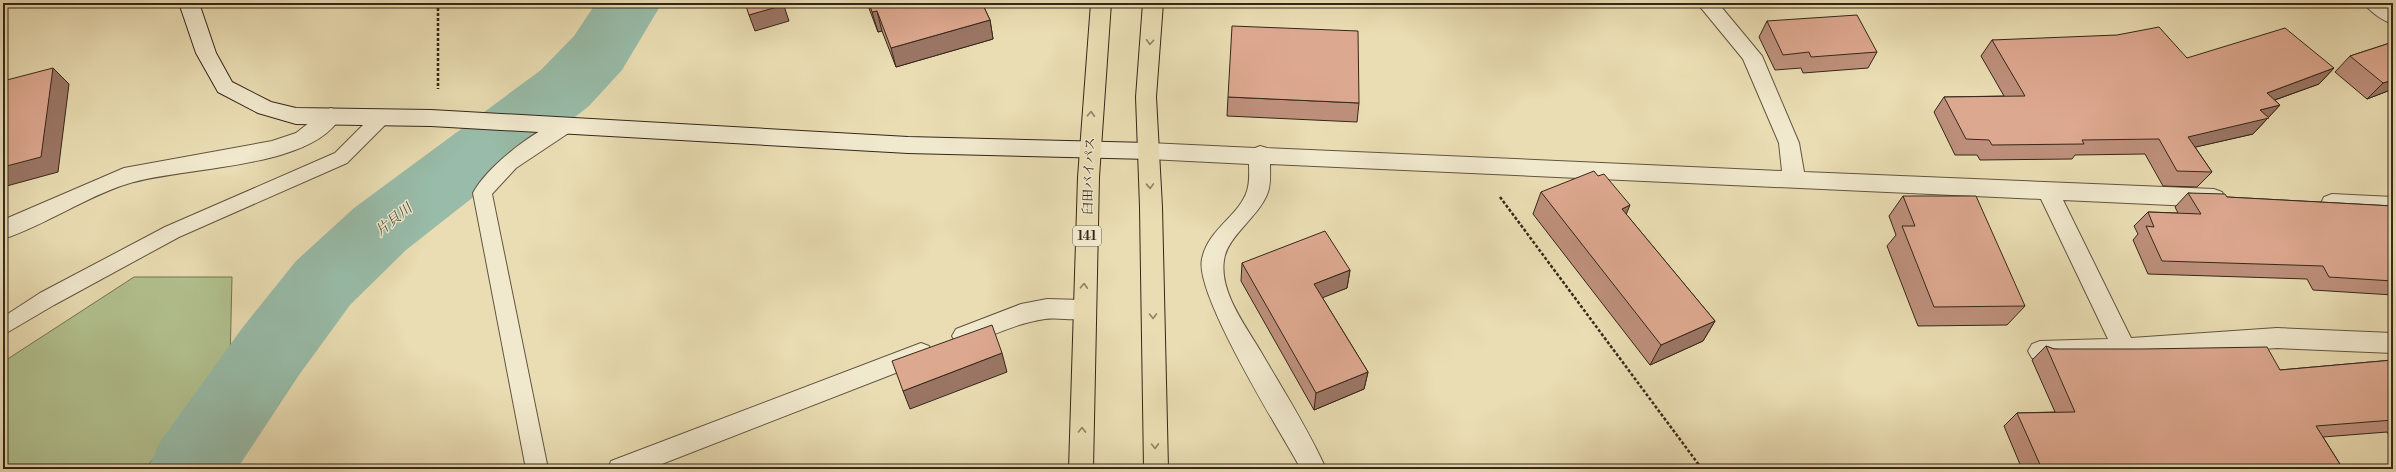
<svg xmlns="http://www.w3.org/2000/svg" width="2396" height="472" font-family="'Libre Bodoni','Noto Serif JP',serif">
	<rect width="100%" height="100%" fill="#eaddb3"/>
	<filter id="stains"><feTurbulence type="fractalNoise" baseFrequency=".005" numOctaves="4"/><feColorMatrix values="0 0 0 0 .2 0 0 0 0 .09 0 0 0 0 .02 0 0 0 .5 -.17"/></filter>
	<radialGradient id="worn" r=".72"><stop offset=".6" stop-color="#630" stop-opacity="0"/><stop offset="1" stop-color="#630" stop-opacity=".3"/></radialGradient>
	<path fill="#b2c290" stroke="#737454" d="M134 277H232L230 363 145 469H3V362Z"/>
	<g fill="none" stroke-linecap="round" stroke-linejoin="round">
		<path fill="#98bca9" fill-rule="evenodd" d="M596 3H662L622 70 589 106 406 250 350 305 299 375 237 469H148L160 442 243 327 296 261 354 208 541 70 574 36Z"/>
		<defs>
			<g id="lane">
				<path d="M382 110 388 112 391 117 388 122 347 163 179 237 54 305 3 335V317L40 293 165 227 335 153 376 112Z"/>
				<path d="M567 118 573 120 576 125 573 130 516 168 492 194 548 469H526L473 193C487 166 538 127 567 118Z"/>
			</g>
			<g id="street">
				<path d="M1697 3H1718L1762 56 1799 143 1804 172 2214 189 2222 192 2225 198 2222 204 2214 207 2063 200 2131 338 2277 328 2393 333V353L2277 348 2124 359 2040 361 2032 358 2028 351 2032 344 2040 341 2108 339 2041 199 1270 164C1270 173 1271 183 1268 192 1260 216 1227 236 1224 260 1219 292 1246 326 1261 352 1283 390 1308 429 1326 469H1301C1280 431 1194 294 1202 259 1208 229 1239 216 1247 191 1250 182 1249 172 1249 164L1149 159 1142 157 1139 151 1142 145 1149 143 1255 148 1260 146 1267 148 1782 171 1779 143 1743 59Z"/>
				<path d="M2364 3H2387L2393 7V24C2383 21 2370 12 2364 3Z"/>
				<path d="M331 108 338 111 341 116C312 170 182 166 127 184 85 197 46 225 3 239V220L124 168 272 141 296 133 324 111Z"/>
				<path d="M2332 194 2393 197V215L2332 212 2324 209 2321 203 2324 197Z"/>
				<path d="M1047 299 1083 300 1091 303 1094 310 1091 317C1076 322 1061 317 1045 319 1017 323 991 336 964 346L956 343 952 336 956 329 1021 304Z"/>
				<path d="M921 343 929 346 933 353 929 360 649 469H608L611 461Z"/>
			</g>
			<path id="secondary" d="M179 3H199L216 53 232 82 271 102 296 108 431 110 908 137 1149 143 1156 145 1159 151 1156 157 1149 159 908 153 431 126 296 124 258 113 218 92 196 53Z"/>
			<g id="highway">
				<path d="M1091 3H1111L1099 177 1093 469H1069L1078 177Z"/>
				<path d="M1143 3H1163L1156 97 1162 207 1168 469H1144L1140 207 1136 97Z"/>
			</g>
		</defs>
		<use href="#lane" stroke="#62543f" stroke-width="2"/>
		<use href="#street" stroke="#62543f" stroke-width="2"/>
		<use href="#secondary" stroke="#342718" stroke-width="2"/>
		<use href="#highway" stroke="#342718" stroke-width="2"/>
		<g stroke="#342718" stroke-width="2.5" stroke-dasharray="3 2" stroke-linecap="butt">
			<path d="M438 3V89"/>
			<path d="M1500 197 1702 469"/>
		</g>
		<use href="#lane" fill="#f1e9ce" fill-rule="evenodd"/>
		<use href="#street" fill="#f1e9ce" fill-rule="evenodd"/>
		<use href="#secondary" fill="#f1e9ce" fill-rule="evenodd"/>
		<use href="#highway" fill="#eaddb3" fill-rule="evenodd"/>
	</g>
	<g fill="#be907c" stroke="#342718">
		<path d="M867 3H982L990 20 993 39 896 67 882 31 878 32Z"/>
		<path d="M1767 21 1877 52 1868 68 1803 73 1801 68 1775 70 1759 37Z"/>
		<path d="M1992 40 2187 58 2334 68 2319 84 2275 100 2280 105 2253 134 2195 147 2212 172 2197 187 2163 186 2145 154 2075 155 2072 159 1980 160 1977 155H1955L1934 112 1944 97 2004 96 1981 56Z"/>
		<path d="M2393 42V89L2367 99 2335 72 2350 56Z"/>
		<path d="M1228 97 1359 103 1357 122 1227 116Z"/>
		<path d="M1541 192 1626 214 1715 321 1703 341 1650 365 1533 214Z"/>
		<path d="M2188 193 2227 197 2393 206V295L2313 290 2307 279 2148 274 2133 240 2138 234 2134 226 2148 212 2178 213 2175 207Z"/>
		<path d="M1903 196 2025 306 2007 325 1918 326 1887 246 1896 235 1889 216Z"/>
		<path d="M1242 263 1350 270 1347 288 1322 297 1368 372 1364 389 1314 410 1241 281Z"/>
		<path d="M2046 346 2054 349 2280 370 2393 360V441L2387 432 2323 437 2343 469H2022L2004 426 2017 413 2055 412 2032 360Z"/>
	</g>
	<g fill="#9b7665" stroke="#342718">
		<path d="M783 3 789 21 755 31 749 15Z"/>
		<path d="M877 11 882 31 878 32 872 12Z"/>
		<path d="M990 20 993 39 896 67 891 48Z"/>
		<path d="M53 68 69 84 58 172 3 187V167Z"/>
		<path d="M2334 68 2319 84 2252 108 2267 93Z"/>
		<path d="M2393 80V89L2367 99 2383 83Z"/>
		<path d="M2280 105 2253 134 2174 152 2188 137 2260 110Z"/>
		<path d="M1630 205 1621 227 1622 209Z"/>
		<path d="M1350 270 1347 288 1312 302 1314 284Z"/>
		<path d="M1715 321 1703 341 1650 365 1661 345Z"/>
		<path d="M1002 353 1007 372 910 409 903 391Z"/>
		<path d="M1368 372 1364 389 1314 410 1316 393Z"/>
	</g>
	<g fill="#dda890" stroke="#342718">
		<path d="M745 3H783L784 5 749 15Z"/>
		<path d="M869 3H982L990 20 891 48 877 11 872 12Z"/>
		<path d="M1857 15 1877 52 1811 57 1809 52 1783 55 1767 21Z"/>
		<path d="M1232 26 1358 31 1359 103 1228 97Z"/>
		<path d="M2159 27 2187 58 2285 28 2334 68 2267 93 2280 105 2260 110 2269 118 2188 137 2212 172 2177 171 2159 139 2082 140 2084 144 1992 145 1989 140 1966 139 1944 97 2025 96 1992 40 2117 35Z"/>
		<path d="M2393 42V80L2383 83 2350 56Z"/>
		<path d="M53 68 41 157 3 167V81Z"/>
		<path d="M1594 171 1598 176 1604 174 1630 205 1622 209 1715 321 1661 345 1541 192Z"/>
		<path d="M2188 193 2225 194 2227 197 2393 206V281L2329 277 2323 266 2162 261 2146 226 2154 227 2148 212 2201 214Z"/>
		<path d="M1903 196H1976L2025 306 1934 307 1902 226H1915Z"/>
		<path d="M1325 231 1350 270 1314 284 1368 372 1316 393 1242 263Z"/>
		<path d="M992 325 1002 353 903 391 892 361Z"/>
		<path d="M2046 346 2054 349H2142L2267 347 2280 370 2393 360V420L2316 426 2343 469H2042L2017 413 2075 412Z"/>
	</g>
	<defs><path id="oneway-chevron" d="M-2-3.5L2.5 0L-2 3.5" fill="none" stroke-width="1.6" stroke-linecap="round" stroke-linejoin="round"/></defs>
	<g stroke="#8f8266">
		<use href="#oneway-chevron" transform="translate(1150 42) rotate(94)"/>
		<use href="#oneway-chevron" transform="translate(1091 114) rotate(-87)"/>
		<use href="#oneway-chevron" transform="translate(1150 186) rotate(88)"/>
		<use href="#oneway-chevron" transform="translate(1084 286) rotate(-87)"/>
		<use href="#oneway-chevron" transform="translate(1153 316) rotate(89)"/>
		<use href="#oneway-chevron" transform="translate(1082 430) rotate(-89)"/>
		<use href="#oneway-chevron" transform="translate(1155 446) rotate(89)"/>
	</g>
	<g text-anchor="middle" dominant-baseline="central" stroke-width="3" stroke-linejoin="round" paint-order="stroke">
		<rect fill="#f1e9ce" stroke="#6d614f" stroke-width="1" x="1073" y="226" width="28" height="20" rx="3"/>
		<g font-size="12" font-weight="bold" fill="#342718">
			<text x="1087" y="236">141</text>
		</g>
		<g font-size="13" fill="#342718" stroke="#f1e9ce">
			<text transform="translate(1089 176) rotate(-88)">臼田バイパス</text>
		</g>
		<g font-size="14" font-style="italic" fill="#4d4c3c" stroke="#f1e9ce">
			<text transform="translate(394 220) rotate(-39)">片貝川</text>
		</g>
	</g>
	<rect width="2396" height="472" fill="none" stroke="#eaddb3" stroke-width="16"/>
	<rect x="4" y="4" width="2388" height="464" fill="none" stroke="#342718" stroke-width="2"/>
	<rect x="8" y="8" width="2380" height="456" fill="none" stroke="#342718"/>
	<rect width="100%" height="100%" filter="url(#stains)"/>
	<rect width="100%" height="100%" fill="url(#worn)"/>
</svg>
